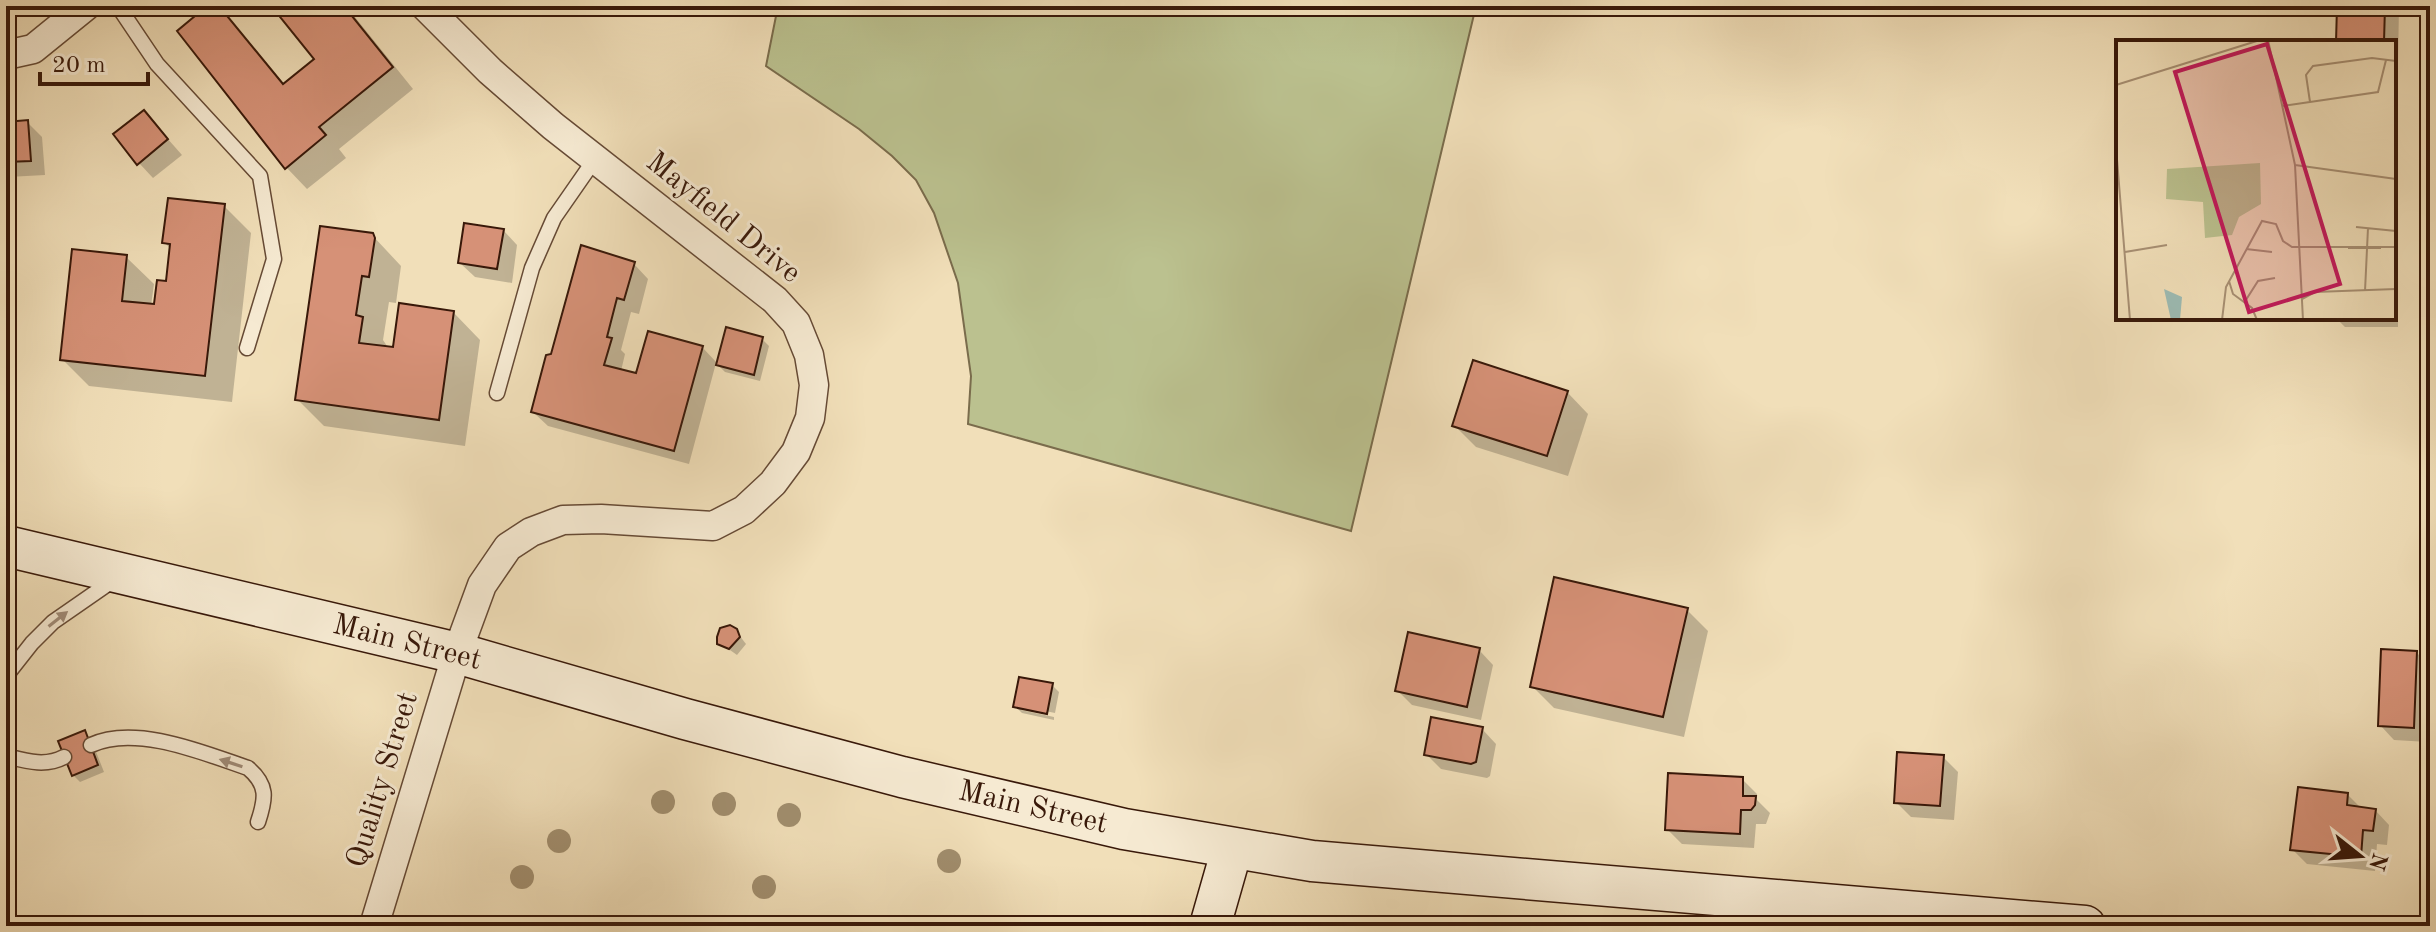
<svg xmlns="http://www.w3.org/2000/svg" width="2436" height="932" font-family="'Old Standard TT',serif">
	<rect width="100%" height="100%" fill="#f1dfb9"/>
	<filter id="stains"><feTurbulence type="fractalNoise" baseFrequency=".0025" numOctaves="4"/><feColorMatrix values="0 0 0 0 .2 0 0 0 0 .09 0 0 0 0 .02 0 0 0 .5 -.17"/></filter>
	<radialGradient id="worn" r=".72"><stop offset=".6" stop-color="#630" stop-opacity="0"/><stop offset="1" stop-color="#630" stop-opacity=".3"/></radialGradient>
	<path fill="#bbc18f" stroke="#7a6c4c" stroke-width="2" d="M778 6H1476L1351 531 968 424 971 376 958 283 934 213 916 180 892 156 859 129 766 66Z"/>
	<g fill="#0003">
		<path d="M210 6H215L234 25 284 85 317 59 297 6H346L413 89 339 149 346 158 307 189 286 167Z"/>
		<path d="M533 6H570L543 16Z"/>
		<path d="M2338 6H2399L2397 118H2394V42H2338Z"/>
		<path d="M144 112 182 155 153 178 139 163Z"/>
		<path d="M28 123 42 137 45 175 8 177 6 124Z"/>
		<path d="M224 206 251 233 232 402 89 386 62 359 126 257 154 284 151 306H156L168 283 171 249 164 242Z"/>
		<path d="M2394 206 2398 210V327H2345L2336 318H2394Z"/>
		<path d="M6 215 16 225 6 260Z"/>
		<path d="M503 230 517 245 512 283 475 277 460 263Z"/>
		<path d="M372 235 401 266 396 303 389 302 383 340 389 349H395L453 312 480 340 465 446 324 426 297 399Z"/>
		<path d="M634 264 648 279 639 314 631 312 621 350 625 354 621 371 637 376 702 347 718 364 762 339 769 346 760 381 725 372 716 363 689 464 548 426 533 412 553 355Z"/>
		<path d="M1567 392 1588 414 1568 476 1476 447 1454 425Z"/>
		<path d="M1687 610 1708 631 1684 737 1554 708 1532 686Z"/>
		<path d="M736 631 746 644 737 655 720 643Z"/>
		<path d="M1479 650 1493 665 1481 720 1412 705 1397 690Z"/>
		<path d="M2417 653 2430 666 2428 742 2394 740 2380 725Z"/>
		<path d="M1052 685 1059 692 1055 713 1021 706V710L1054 717V720L1022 713 1015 706Z"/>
		<path d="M1482 729 1496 744 1490 776 1487 778 1441 769 1426 754Z"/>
		<path d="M84 732 91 739 104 772 80 782 73 775Z"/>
		<path d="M1943 757 1958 772 1954 820 1911 817 1896 802Z"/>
		<path d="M1742 779 1757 794V800L1770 813 1766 824H1756L1754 848 1682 844 1667 829Z"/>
		<path d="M2347 794 2362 809 2375 810 2389 825 2387 845 2377 844 2375 871 2307 864 2292 849Z"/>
	</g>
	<g fill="#d69177" stroke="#381809" stroke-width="2">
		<path d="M207 6H219L283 84 314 59 280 17 293 6H344L393 67 319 127 326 135 285 169 177 31Z"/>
		<path d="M2337 6H2385L2384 42H2336Z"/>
		<path d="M144 110 168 139 137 165 113 134Z"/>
		<path d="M28 120 31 161 6 162V122Z"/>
		<path d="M168 198 225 204 205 376 60 360 72 249 127 255 122 301 154 304 157 280 166 281 170 244 162 243Z"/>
		<path d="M464 223 504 229 497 269 458 263Z"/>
		<path d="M320 226 373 233 375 238 369 277 362 276 356 315 363 317 359 343 393 347 399 303 454 311 439 420 295 400Z"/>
		<path d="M581 245 635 262 624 300 617 298 607 337 612 338 604 365 636 373 648 331 703 346 674 451 531 412 546 355 551 354Z"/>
		<path d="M726 327 763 337 754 375 716 365Z"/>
		<path d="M1473 360 1568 391 1547 456 1452 426Z"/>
		<path d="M1554 577 1688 608 1663 717 1530 687Z"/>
		<path d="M730 625 737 629 740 637 729 649 717 644V637L720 628Z"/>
		<path d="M1408 632 1480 648 1467 707 1395 691Z"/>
		<path d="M2381 649 2417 651 2414 728 2378 726Z"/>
		<path d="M1019 677 1053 683 1047 714 1013 707Z"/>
		<path d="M1431 717 1483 727 1476 762 1471 764 1424 755Z"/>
		<path d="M85 730 98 765 72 776 58 741Z"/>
		<path d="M1897 752 1944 755 1940 806 1894 803Z"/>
		<path d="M1668 773 1743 777V796H1756L1755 805 1751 810H1741L1740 834 1665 830Z"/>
		<path d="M2298 787 2348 793 2347 805 2376 809 2373 831 2363 830 2361 857 2290 850Z"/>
	</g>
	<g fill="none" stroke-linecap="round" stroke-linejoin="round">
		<defs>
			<g id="service">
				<path d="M118 6 157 64 260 176 274 259 247 348"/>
				<path d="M497 393 532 268 554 218 595 159"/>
				<path d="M6 676 32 643 53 622 115 579"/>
				<path d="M91 745C135 724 204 753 248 768 268 785 266 798 258 822"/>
				<path d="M6 756C26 761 45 767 64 757"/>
			</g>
			<g id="minor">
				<path d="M6 55 33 49 86 6"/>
				<path d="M374 926 457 653 482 585 508 547 531 532 563 520 601 519 713 526 744 510 773 483 796 452 810 418 814 385 809 355 796 323 775 300 553 126 490 71 425 6"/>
			</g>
			<g id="secondary">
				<path d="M6 546 457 653 685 719 902 777 1124 829 1312 861 2085 926"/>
				<path d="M1210 926 1232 849"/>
			</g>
		</defs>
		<use href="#service" stroke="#664a35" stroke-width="17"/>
		<use href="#minor" stroke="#664a35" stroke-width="31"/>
		<use href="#secondary" stroke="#381809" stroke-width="43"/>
		<use href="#service" stroke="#f6ead2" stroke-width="14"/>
		<use href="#minor" stroke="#f6ead2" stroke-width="28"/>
		<use href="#secondary" stroke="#f6ead2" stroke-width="40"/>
	</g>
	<g fill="#a18e6e">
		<circle cx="663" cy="802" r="12"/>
		<circle cx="724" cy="804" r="12"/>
		<circle cx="789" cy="815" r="12"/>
		<circle cx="559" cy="841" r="12"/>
		<circle cx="949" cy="861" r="12"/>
		<circle cx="522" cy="877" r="12"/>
		<circle cx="764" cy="887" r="12"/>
	</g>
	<defs><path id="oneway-solid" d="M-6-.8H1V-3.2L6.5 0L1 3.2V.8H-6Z" transform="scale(2)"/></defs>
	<g fill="#a08c78">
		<use href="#oneway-solid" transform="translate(58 619) rotate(-38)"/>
		<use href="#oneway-solid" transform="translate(231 763) rotate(-162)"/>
	</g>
	<g text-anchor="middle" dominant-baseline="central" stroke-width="6" stroke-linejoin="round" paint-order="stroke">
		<g font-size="30" fill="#381809" stroke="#f6ead2">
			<text transform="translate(723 218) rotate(39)">Mayfield Drive</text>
			<text transform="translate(407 643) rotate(14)">Main Street</text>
			<text transform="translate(383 780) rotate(-73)">Quality Street</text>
			<text transform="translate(1033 808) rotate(13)">Main Street</text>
		</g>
	</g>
	<g transform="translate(2116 40)">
		<rect width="280" height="280" fill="#f1dfb9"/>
		<path d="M144 123 145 164 123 177 116 195 89 198 87 162 50 159 51 129Z" fill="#bbc18f"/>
		<path d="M48 249 66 257 64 280H55Z" fill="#9cbcb5"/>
		<path fill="none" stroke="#a78f73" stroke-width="2" d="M152 0 179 125 187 280M0 45 144 0M194 62 190 35 197 26 256 18 280 21M167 66 262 52 270 20M0 107 14 280M179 125 280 139M240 187 280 191M232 208H265M130 209 156 212M9 212 51 205M113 241 117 254 136 268 141 280M249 251 252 188M186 259 199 252 280 249M128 263 142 241 159 238M106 280 110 247 146 181 160 184 167 201 176 207H280"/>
		<path fill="#c2185b" fill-opacity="0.15" stroke="#c2185b" stroke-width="4" d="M151 4 224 244 133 272 59 32Z"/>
		<rect width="280" height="280" fill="none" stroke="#381809" stroke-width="4"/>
	</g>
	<rect width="2436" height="932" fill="none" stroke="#f1dfb9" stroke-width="32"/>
	<rect x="8" y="8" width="2420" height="916" fill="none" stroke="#381809" stroke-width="4"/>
	<rect x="16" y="16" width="2404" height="900" fill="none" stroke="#381809" stroke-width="2"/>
	<g transform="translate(2360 856) rotate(107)" stroke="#f6ead2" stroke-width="6" paint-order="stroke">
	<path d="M0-6L14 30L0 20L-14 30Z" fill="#381809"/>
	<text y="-12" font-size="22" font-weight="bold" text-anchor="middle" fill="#381809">N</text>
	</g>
	<path d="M40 72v12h108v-12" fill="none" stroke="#381809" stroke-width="4"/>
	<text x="52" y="72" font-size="24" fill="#381809" stroke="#f6ead2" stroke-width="6" paint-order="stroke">20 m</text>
	<rect width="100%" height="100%" filter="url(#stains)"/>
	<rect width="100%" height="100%" fill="url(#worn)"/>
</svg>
